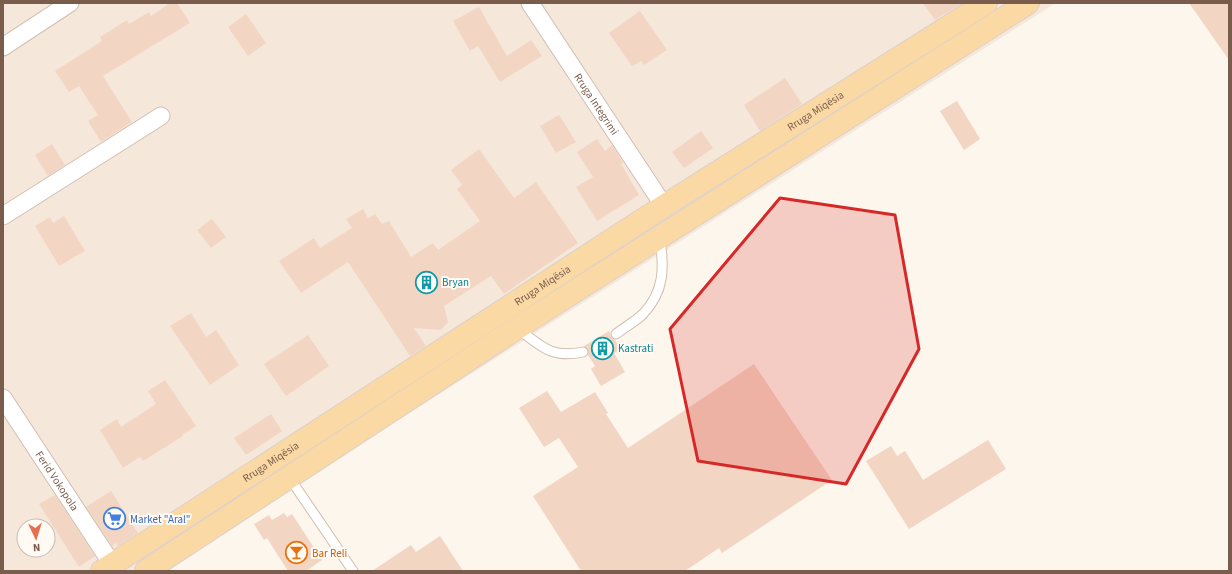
<svg xmlns="http://www.w3.org/2000/svg" width="1232" height="574" font-family="'Source Sans 3',sans-serif">
	<rect width="100%" height="100%" fill="#fdf6ec"/>
	<path fill="#f5e8da" fill-rule="evenodd" d="M3 3H1056L160 571H3ZM24 526H48V550H24Z"/>
	<g fill="#f3d5c3">
		<path d="M170 3H177L190 23 103 76 132 122 101 142 88 121 98 115 79 86 69 92 55 71 102 41 100 37 127 20 129 24 149 12 151 16Z"/>
		<path d="M923 3H963L935 20Z"/>
		<path d="M1189 3H1229V60Z"/>
		<path d="M479 7 507 56 531 40 542 56 500 82 478 46 470 51 453 21Z"/>
		<path d="M640 11 667 50 644 65 641 61 632 66 609 33Z"/>
		<path d="M246 14 266 43 248 56 228 27Z"/>
		<path d="M785 78 802 104 760 131 744 105Z"/>
		<path d="M957 101 980 139 964 150 940 111Z"/>
		<path d="M559 115 576 142 556 153 540 126Z"/>
		<path d="M701 131 713 148 684 168 672 152Z"/>
		<path d="M597 139 605 151 612 145 623 163 621 164 639 195 597 221 576 187 593 177 577 152Z"/>
		<path d="M52 144 65 165 48 176 35 155Z"/>
		<path d="M479 149 514 198 536 182 578 243 504 294 491 276 444 306 448 322 441 330 414 328 426 346 410 356 348 262 301 293 279 261 314 238 320 248 352 228 346 219 363 209 368 218 375 214 382 224 389 221 411 257 433 243 438 250 480 221 457 189 462 185 451 170Z"/>
		<path d="M64 216 85 251 59 266 35 226 50 217 53 223Z"/>
		<path d="M212 219 226 237 211 248 197 230Z"/>
		<path d="M191 313 206 337 216 330 239 365 210 385 170 326Z"/>
		<path d="M609 331 611 337 615 340 621 350 614 353 625 372 601 386 591 369 595 366 588 355V349L584 346Z"/>
		<path d="M308 335 329 366 286 396 264 364Z"/>
		<path d="M754 364 832 480 722 553 719 548 685 571H581L533 496 578 467 559 438 544 447 519 408 547 391 561 412 595 392 608 413 606 414 628 448Z"/>
		<path d="M165 380 196 426 182 435 183 436 143 461 140 457 123 468 100 430 117 419 121 427 156 404 148 391Z"/>
		<path d="M271 414 282 431 246 455 234 438Z"/>
		<path d="M988 440 1006 469 909 529 866 461 891 446 897 456 905 451 923 480Z"/>
		<path d="M111 491 138 533 118 546 116 543 112 546 86 507Z"/>
		<path d="M55 495 95 556 79 567 39 504Z"/>
		<path d="M284 513 287 517 292 514 322 560 306 571H288L267 538 264 540 254 524 269 515 272 520Z"/>
		<path d="M440 536 463 571H372L411 545 416 552Z"/>
	</g>
	<g fill="none" stroke-linecap="round" stroke-linejoin="round">
		<defs>
			<g id="lane">
				<path d="M517 328C541 346 551 359 583 352"/>
				<path d="M616 334C625 327 636 321 643 314 665 291 664 267 660 239"/>
				<path d="M289 477 353 571"/>
			</g>
			<g id="street">
				<path id="s1" d="M530 3 664 206"/>
				<path d="M3 47 70 3"/>
				<path d="M3 216 161 116"/>
				<path id="s2" d="M3 398 112 564"/>
			</g>
			<g id="primary">
				<path id="s3" d="M102 571 664 206 986 3"/>
				<path d="M146 571 517 328 1028 3"/>
			</g>
		</defs>
		<use href="#lane" stroke="#d1beb0" stroke-width="11"/>
		<use href="#street" stroke="#d1beb0" stroke-width="19"/>
		<use href="#primary" stroke="#dad1cd" stroke-width="24"/>
		<use href="#lane" stroke="#fff" stroke-width="9"/>
		<use href="#street" stroke="#fff" stroke-width="17"/>
		<use href="#primary" stroke="#fbd9a5" stroke-width="22"/>
	</g>
	<path fill="#d62828" fill-opacity="0.2" stroke="#d62828" stroke-width="3" stroke-linejoin="round" d="M780 198 895 215 919 349 846 484 698 461 670 329Z"/>
	<defs>
		<symbol id="building-ring" viewBox="-11 -11 22 22"><circle r="9.5" fill="#fffaf3" stroke="#0f9aa8" stroke-width="1.5"/><path d="M-4-6H4V6H1V3H-1V6H-4ZM-2.5-4.3h1.7v1.8h-1.7ZM.8-4.3h1.7v1.8H.8ZM-2.5-1h1.7V.8h-1.7ZM.8-1h1.7V.8H.8Z" fill="#0f9aa8"/></symbol>
		<symbol id="supermarket-ring" viewBox="-11 -11 22 22"><circle r="9.5" fill="#fffaf3" stroke="#3f7fe0" stroke-width="1.5"/><path d="M-6-5.5h2.5l.6 2H6L4.5 2H-2.5L-4.4-4H-6ZM-1.5 3.2a1.3 1.3 0 1 0 .1 0ZM3 3.2a1.3 1.3 0 1 0 .1 0Z" fill="#3f7fe0"/></symbol>
		<symbol id="bar-ring" viewBox="-11 -11 22 22"><circle r="9.5" fill="#fffaf3" stroke="#e8710a" stroke-width="1.5"/><path d="M-6-5H6L.8 .8V4.5H3.5V6h-7V4.5H-.8V.8Z" fill="#e8710a"/></symbol>
	</defs>
	<g fill-rule="evenodd">
		<use href="#building-ring" x="414" y="270" width="25" height="25"/>
		<use href="#building-ring" x="590" y="336" width="25" height="25"/>
		<use href="#supermarket-ring" x="102" y="506" width="25" height="25"/>
		<use href="#bar-ring" x="284" y="540" width="25" height="25"/>
	</g>
	<g text-anchor="middle" dominant-baseline="central" stroke-width="4" stroke-linejoin="round" paint-order="stroke">
		<g font-size="11" fill="#7a5c4d" stroke="#fffaf3">
			<text stroke="none"><textPath href="#s1" startOffset="121">Rruga Integrimi</textPath></text>
			<text stroke="none"><textPath href="#s3" startOffset="849">Rruga Miqësia</textPath></text>
			<text stroke="none"><textPath href="#s3" startOffset="525">Rruga Miqësia</textPath></text>
			<text stroke="none"><textPath href="#s3" startOffset="201">Rruga Miqësia</textPath></text>
			<text stroke="none"><textPath href="#s2" startOffset="99">Ferid Vokopola</textPath></text>
		</g>
		<g font-size="11" fill="#0d838f" stroke="#fffaf3" text-anchor="start">
			<text x="442" y="282">Bryan</text>
			<text x="618" y="348">Kastrati</text>
		</g>
		<g font-size="11" fill="#366cbe" stroke="#fffaf3" text-anchor="start">
			<text x="130" y="519">Market "Aral"</text>
		</g>
		<g font-size="11" fill="#c56008" stroke="#fffaf3" text-anchor="start">
			<text x="312" y="553">Bar Reli</text>
		</g>
	</g>
	<rect width="1232" height="574" fill="none" stroke="#7a5c4d" stroke-width="8"/>
	<g transform="translate(36 538) rotate(176)"><circle r="19" fill="#fffaf3" stroke="#cabbb1"/>
	<path d="M0-3L7 15L0 10L-7 15Z" fill="#e76f51"/>
	<text y="-6" font-size="11" font-weight="bold" text-anchor="middle" fill="#7a5c4d">N</text>
	</g>
</svg>
